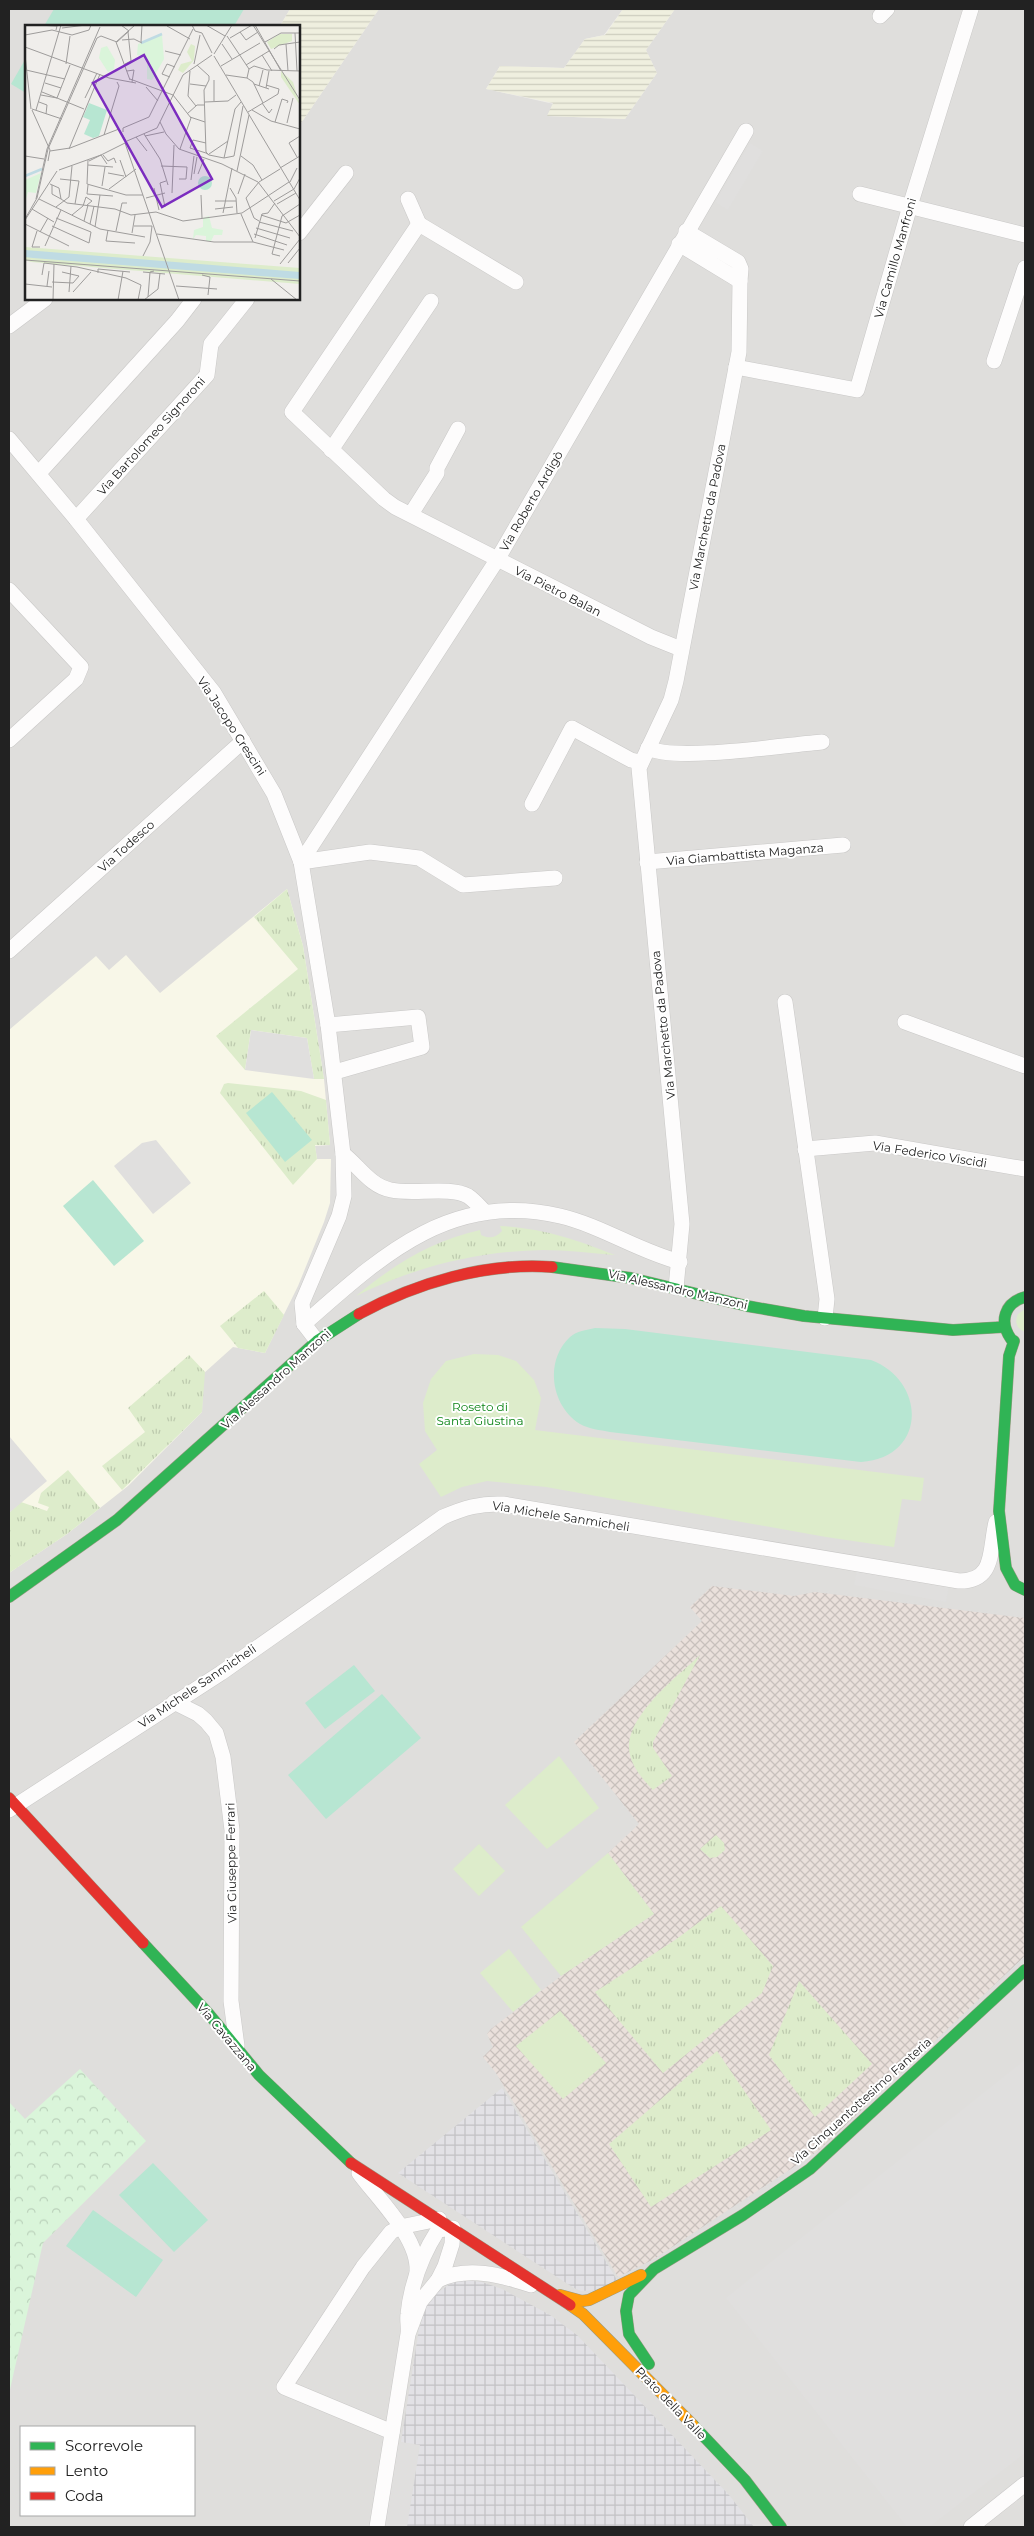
<svg xmlns="http://www.w3.org/2000/svg" width="1034" height="2536" font-family="Montserrat,sans-serif">
	<defs>
		<pattern id="military-cross-hatch" width="8" height="8" patternUnits="userSpaceOnUse" patternTransform="scale(1.25)"><rect width="8" height="8" fill="#eae0db"/><path d="M0 0l8 8M0 8l8-8" fill="none" stroke="#c8c0bc"/></pattern>
		<pattern id="farmland-rules" width="6" height="5" patternUnits="userSpaceOnUse" patternTransform="scale(1.25)"><rect width="6" height="5" fill="#efefdf"/><path d="M0 2.5h6" fill="none" stroke="#cdcdbf"/></pattern>
		<pattern id="grass-tufts" width="24" height="20" patternUnits="userSpaceOnUse" patternTransform="scale(1.25)"><rect width="24" height="20" fill="#ddeccb"/><path d="M3 7l-1-3M5 7V3M7 7l1-3M15 17l-1-3M17 17v-4M19 17l1-3" fill="none" stroke="#bdcaae"/></pattern>
		<pattern id="park-crowns" width="20" height="18" patternUnits="userSpaceOnUse" patternTransform="scale(1.25)"><rect width="20" height="18" fill="#daf5da"/><path d="M2 6a3 3 0 1 1 6 0M12 15a3 3 0 1 1 6 0" fill="none" stroke="#bbd2bb"/></pattern>
		<pattern id="plaza-grid" width="8" height="8" patternUnits="userSpaceOnUse" patternTransform="scale(1.25)"><rect width="8" height="8" fill="#e2e1e5"/><path d="M0 4h8M4 0v8" fill="none" stroke="#c2c1c4"/></pattern>
	</defs>
	<rect width="100%" height="100%" fill="#f0eeeb"/>
	<path fill="#dfdedc" fill-rule="evenodd" d="M9 9H290L280 26H26V299H299V126L379 9H623L604 35 585 39 564 68 500 66 486 89 554 104 547 116 625 119 657 73 646 50 675 9H1025V2527H9ZM21 2427H194V2515H21Z"/>
	<path fill="#f8f7e8" d="M287 889 303 946 324 1079 330 1145 315 1146 317 1159H331L330 1203 324 1222 298 1286 265 1353 233 1347 203 1374 202 1412 128 1486 67 1534 9 1573V1030L96 956 109 970 126 955 160 993Z"/>
	<path fill="url(#military-cross-hatch)" d="M712 1586 794 1596 815 1592 1025 1618V1956L818 2151 654 2259 618 2277 496 2073 483 2057 493 2047 487 2034 491 2029 561 1976 654 1914 608 1853 639 1824 574 1742 702 1621 690 1607Z"/>
	<g fill="url(#farmland-rules)">
		<path d="M290 9H379L299 126V26H280Z"/>
		<path d="M623 9H675L646 50 657 73 625 119 547 116 553 103 486 89 500 66 564 68 585 39 605 35Z"/>
	</g>
	<g fill="url(#grass-tufts)">
		<path d="M287 889 303 946 324 1079H314L307 1038 251 1030 245 1070 216 1036 298 969 254 917Z"/>
		<path d="M228 1083 301 1091 326 1100 330 1145H315L317 1159 293 1185 220 1093 224 1084Z"/>
		<path d="M500 1226C546 1229 573 1239 615 1255 591 1253 567 1250 543 1250 478 1251 414 1267 356 1296 395 1264 429 1242 480 1230L481 1235C489 1239 496 1238 502 1231Z"/>
		<path d="M264 1291 284 1315 265 1353 238 1348 220 1326Z"/>
		<path d="M189 1355 205 1372 202 1412 122 1490 102 1466 145 1432 128 1408Z"/>
		<path d="M68 1470 100 1508 67 1534 9 1573V1513L21 1502 47 1511 49 1507 38 1503 41 1493Z"/>
		<path d="M700 1655 653 1742V1748L672 1776 653 1790C644 1781 633 1768 630 1755 621 1719 677 1677 700 1655Z"/>
		<path d="M716 1835 724 1843 725 1850 717 1857 710 1858 700 1849Z"/>
		<path d="M721 1906 773 1966 762 1993 663 2073 595 1992 675 1940Z"/>
		<path d="M799 1981 872 2064 815 2117 769 2055Z"/>
		<path d="M717 2051 771 2130 651 2207 609 2144Z"/>
	</g>
	<path fill="url(#park-crowns)" d="M80 2069 146 2141 43 2243 9 2394V2102L25 2119Z"/>
	<g fill="#ddeccb">
		<path d="M1025 1309V1332C1017 1329 1014 1322 1018 1314Z"/>
		<path d="M474 1354 498 1355 516 1361 534 1380 541 1398 535 1430 924 1478 921 1501 902 1499 894 1547 826 1537 546 1487 487 1481 462 1487 441 1497 419 1464 437 1450 425 1431 423 1403 431 1379 446 1361Z"/>
		<path d="M559 1756 599 1808 547 1849 505 1805Z"/>
		<path d="M479 1844 505 1871 479 1896 453 1869Z"/>
		<path d="M608 1853 654 1914 561 1976 521 1927Z"/>
		<path d="M509 1949 541 1990 513 2012 480 1973Z"/>
		<path d="M560 2011 606 2063 563 2099 516 2046Z"/>
	</g>
	<g fill="#b7e6d2">
		<path d="M54 9H244L234 26H44Z"/>
		<path d="M26 58V93L11 84Z"/>
		<path d="M272 1092 312 1140 285 1162 246 1113Z"/>
		<path d="M93 1180 144 1241 114 1266 63 1206Z"/>
		<path d="M595 1328 625 1329 871 1360C927 1381 927 1458 861 1462L610 1432C600 1430 589 1429 580 1424 551 1406 544 1361 570 1337 577 1331 586 1330 595 1328Z"/>
		<path d="M354 1665 375 1691 325 1729 305 1703Z"/>
		<path d="M382 1694 421 1738 326 1819 288 1775Z"/>
		<path d="M153 2163 208 2220 174 2252 119 2195Z"/>
		<path d="M93 2210 163 2260 136 2297 66 2246Z"/>
	</g>
	<g fill="#e0dfde">
		<path d="M750 143 763 151 728 210 715 202Z"/>
		<path d="M251 1030 307 1038 314 1079 245 1070Z"/>
		<path d="M156 1140 191 1183 153 1214 114 1166 142 1143Z"/>
		<path d="M9 1436 47 1481 9 1513Z"/>
		<path d="M857 1569 949 1586 946 1602 854 1585Z"/>
		<path d="M1025 2060V2453L929 2527H907L726 2298Z"/>
		<path d="M391 2441 420 2445 407 2527H377Z"/>
	</g>
	<g fill="url(#plaza-grid)">
		<path d="M502 2088 617 2280 597 2290 581 2291 574 2288 398 2173Z"/>
		<path d="M463 2280 482 2282 502 2289 550 2315 577 2335 729 2495 754 2527H407L420 2445 401 2442 419 2329 426 2306 434 2295 453 2282Z"/>
	</g>
	<g fill="none" stroke-linecap="round" stroke-linejoin="round">
		<defs>
			<g id="street">
				<path d="M880 16 887 9"/>
				<path d="M860 194 1025 235"/>
				<path d="M408 199 419 224"/>
				<path d="M299 233 346 173"/>
				<path d="M679 244 740 281 741 269 738 262 686 231"/>
				<path d="M516 282 419 224 292 412 384 499 395 507 651 637 681 649"/>
				<path d="M9 326 45 299"/>
				<path d="M994 361 1025 268"/>
				<path d="M736 367 857 390 910 206 971 9"/>
				<path d="M9 439 76 519 214 693 274 794 301 862 328 1025 343 1154 344 1196 339 1216 302 1303 304 1324 317 1341"/>
				<path d="M331 450 431 301"/>
				<path d="M39 473 177 321 194 299"/>
				<path d="M411 514 437 473V468L458 429"/>
				<path d="M76 519 207 375 211 344 247 299"/>
				<path d="M9 590 81 667 76 679 9 740"/>
				<path d="M648 748C675 762 785 745 822 742"/>
				<path d="M532 804 572 728 631 760 640 762"/>
				<path d="M301 862 497 560 746 131"/>
				<path d="M301 862 370 852 419 858 463 885 555 878"/>
				<path d="M647 862 843 845"/>
				<path d="M9 951 243 741"/>
				<path d="M785 1002 827 1299 825 1318"/>
				<path d="M905 1022 1025 1066"/>
				<path d="M328 1025 418 1017 422 1047 335 1072"/>
				<path d="M805 1149 875 1143 1025 1169"/>
				<path d="M343 1154C359 1166 370 1186 391 1190 413 1195 449 1186 468 1196 474 1200 480 1207 485 1212"/>
				<path d="M676 1288 682 1224 639 768 671 700 676 681 739 352 740 281"/>
				<path d="M304 1324C379 1258 450 1190 560 1216 602 1226 638 1251 680 1262"/>
				<path d="M174 1702 198 1714 206 1721 216 1733 223 1757 232 1830 231 2001 237 2046"/>
				<path d="M9 1810 221 1673 443 1517C464 1508 480 1503 503 1504L959 1581C996 1581 989 1550 996 1522"/>
				<path d="M359 2173C378 2199 419 2238 417 2271"/>
				<path d="M438 2280C468 2266 501 2275 531 2285"/>
				<path d="M392 2432 284 2387 363 2267 391 2232 400 2227 439 2219"/>
				<path d="M377 2527 408 2334C409 2327 407 2321 408 2314 411 2285 422 2255 438 2230L453 2228 452 2244 445 2266 438 2280 420 2302 408 2334"/>
				<path d="M971 2527 1025 2484"/>
			</g>
			<g id="fast">
				<path d="M552 1267 631 1278 747 1306 804 1316 953 1330 1004 1327"/>
				<path d="M1011 1339C999 1322 1004 1303 1025 1297"/>
				<path d="M1014 1341 1009 1356 999 1511 1006 1568 1015 1585 1025 1590"/>
				<path d="M9 1597 117 1520 317 1341 359 1314"/>
				<path d="M143 1943 208 2013 259 2075 351 2163"/>
				<path d="M649 2364 629 2334 626 2311 629 2295 654 2269 743 2215 810 2169 1025 1970"/>
				<path d="M693 2425 745 2480 781 2527"/>
			</g>
			<g id="slow">
				<path d="M560 2295 582 2301 589 2300 641 2275"/>
				<path d="M570 2305 583 2314 693 2425"/>
			</g>
			<g id="jam">
				<path d="M359 1314C416 1283 486 1262 552 1267"/>
				<path d="M9 1798 143 1943"/>
				<path d="M351 2163 570 2305"/>
			</g>
		</defs>
		<use href="#street" stroke="#c9c8c7" stroke-width="16"/>
		<use href="#fast" stroke="#999a82" stroke-width="12"/>
		<use href="#slow" stroke="#999a82" stroke-width="12"/>
		<use href="#jam" stroke="#999a82" stroke-width="12"/>
		<use href="#street" stroke="#fdfcfc" stroke-width="15"/>
		<use href="#fast" stroke="#30b455" stroke-width="11"/>
		<use href="#slow" stroke="#ff9f0a" stroke-width="11"/>
		<use href="#jam" stroke="#e5322d" stroke-width="11"/>
	</g>
	<g text-anchor="middle" dominant-baseline="central" stroke-width="4" stroke-linejoin="round" paint-order="stroke">
		<g font-size="12" fill="#222" stroke="#fff">
			<text transform="translate(895 258) rotate(-74)">Via Camillo Manfroni</text>
			<text transform="translate(151 436) rotate(-48)">Via Bartolomeo Signoroni</text>
			<text transform="translate(531 501) rotate(-60)">Via Roberto Ardigò</text>
			<text transform="translate(707 517) rotate(-79)">Via Marchetto da Padova</text>
			<text transform="translate(558 591) rotate(27)">Via Pietro Balan</text>
			<text transform="translate(232 726) rotate(57)">Via Jacopo Crescini</text>
			<text transform="translate(126 846) rotate(-42)">Via Todesco</text>
			<text transform="translate(745 854) rotate(-5)">Via Giambattista Maganza</text>
			<text transform="translate(663 1025) rotate(-96)">Via Marchetto da Padova</text>
			<text transform="translate(930 1154) rotate(9)">Via Federico Viscidi</text>
			<text transform="translate(678 1289) rotate(13)">Via Alessandro Manzoni</text>
			<text transform="translate(276 1379) rotate(-42)">Via Alessandro Manzoni</text>
			<text transform="translate(561 1516) rotate(9)">Via Michele Sanmicheli</text>
			<text transform="translate(197 1686) rotate(-34)">Via Michele Sanmicheli</text>
			<text transform="translate(231 1863) rotate(-91)">Via Giuseppe Ferrari</text>
			<text transform="translate(227 2037) rotate(50)">Via Cavazzana</text>
			<text transform="translate(861 2101) rotate(-42)">Via Cinquantottesimo Fanteria</text>
			<text transform="translate(671 2403) rotate(46)">Prato della Valle</text>
		</g>
		<g font-size="12" fill="#0c8416" stroke="#fff">
			<text x="480" y="1406">Roseto di<tspan x="480" dy="14">Santa Giustina</tspan></text>
		</g>
	</g>
	<g transform="translate(25 25)">
		<rect width="275" height="275" fill="#f0eeeb"/>
		<path d="M166 19 170 21 169 35 158 48 153 45 156 39 167 36 162 27ZM256 46 268 57 275 80 256 52ZM0 222 275 243V259L6 237 0 235Z" fill="#ddeccb"/>
		<path d="M137 10 139 34 127 55 122 54V32L112 30 113 19ZM82 21 90 35 89 44 83 47 74 33 76 23ZM16 148 11 168 3 167 0 177V155ZM184 191 187 203 198 205 197 210H189L186 216H181V211L171 210 168 214 169 205 178 202V193Z" fill="#daf5da"/>
		<path d="M255 9H267V16L246 24 242 17Z" fill="#ddeccb"/>
		<path d="M64 78 82 85 74 111 68 113 59 109 65 95 58 92ZM173 158a7 7 0 1 1 14 0a7 7 0 1 1-14 0Z" fill="#b7e6d2"/>
		<path d="M0 225 275 247V254L8 233 0 232Z" fill="#bfdbe3"/>
		<path fill="none" stroke="#bfdbe3" stroke-width="2.5" d="M116 18 137 9M0 151 17 144"/>
		<path fill="none" stroke="#9e9c9b" stroke-width="1" d="M11 0 32 1 31 5M167 0 170 6 177 8 187 28M181 0 200 11M228 0 275 75M230 0 256 46M142 1 165 14M37 3 61 0M215 7 221 15 233 7M270 8 272 46M0 10 27 5 47 10 64 5 66 0M202 11 224 44M205 13 227 0M97 15 109 14 117 18M116 17 117 0M240 17 256 8H275M197 19 207 34M261 19 263 46M0 22 84 53 111 58M249 24 254 20 275 17M140 26 156 30M189 29 207 0M0 30 6 84M237 30 247 46M189 31 275 175M41 39 45 11M100 39 106 36 103 7M169 39 175 10M45 40 32 73 59 84M172 40 184 51V55M221 40 244 26M196 41 235 18M1 45 40 54M102 46 109 45 107 57M165 46 163 71 171 81M201 50 222 53 224 44 229 41 242 45 275 46M145 52 137 49 142 39 150 42M222 53 228 57 238 78M105 54 148 70 166 93M105 55 91 17 110 0M20 58 36 63M165 59 181 61M229 59 244 64M234 61 238 45M121 62 133 76M241 63 244 46M16 70 32 73 17 67M60 73 72 48M189 76V55M14 77 22 80 21 89M180 77 203 76 211 70M237 78 244 88 247 84M7 84 37 94M7 85 25 125 23 136M11 85 36 0M227 85 246 96 275 104M223 87 253 69 254 64 241 60M162 89 172 80H179M165 92 180 97M135 97 141 109 154 124 197 139 233 157 275 212M250 97 257 74 263 76 262 78M262 98 268 73M98 107V103L124 92 168 4M119 109 135 134 143 160M79 110 94 61 92 57M120 111 139 107M111 112 122 126M102 116 132 103 158 50 187 30M100 118 154 275M44 124 75 49M155 124 166 93M25 126 45 123 94 104 101 116M181 128 184 130 181 127 179 65 184 55M181 128 165 123 168 115 181 118M184 129 203 116M78 130 83 136 89 133 91 138M184 130 199 133 210 84 216 77M0 131 19 134M216 131 228 140 237 155M272 132 264 118 275 111M199 133 209 131 218 81M63 135 62 159 101 170H118M95 135 101 152M64 136 76 130 82 139M63 140 88 142M136 141 162 142 161 154H154M255 143 275 131M34 145 76 130 100 118M212 146 224 90M83 148 99 151M169 149 172 132M173 149 179 134M35 154 54 156 50 179M166 155 169 131M265 157 272 143M25 159 34 163 36 174 42 178 90 184 106 190 131 187 158 196 217 188 264 157M27 160V169L36 174M63 160 62 169 75 170M77 161 80 142M129 163 134 185M205 163 211 173 212 188M84 164 111 144M147 168 149 120M213 169 220 149M176 170 177 193M121 173 140 168M11 174 22 124 75 2M14 174 75 204 120 212M190 176H211M249 176 269 164 275 153M252 179 271 168M31 182 44 172 47 141M140 182 135 158 141 156M7 184 29 197M190 184 208 182M198 188 207 143M216 189 228 217M47 190 58 181 61 172 67 176 62 180M236 190 261 198 275 190M0 194 12 173 23 124 72 13 76 11 92 17 104 6 96 0M0 195 32 146M59 196 63 180M234 196 229 193 221 173 234 157 255 144M234 197 268 206M0 199 44 221M65 199 69 181M27 201 64 218 66 207 31 193M109 201H127M70 202 75 170 88 171M231 203 265 213M83 205 81 216 110 218M12 206 7 222H15M91 206 97 178H102M15 207 23 193M107 208 110 190M132 209 189 217H228L259 225M229 209 262 220M230 213 237 189 243 188 250 178M20 221 36 185M118 231 125 217 127 201M255 231 247 229 257 191 275 179M0 235 275 256M263 238 275 223M255 239 275 214M118 247 140 249M73 248V244L105 247M17 250 19 238 52 242 101 253 116 260 113 275M177 250 185 252 183 270M246 254 272 275M27 257 48 258 54 251 37 247M0 259 27 262M22 261 24 246M151 261 192 264M44 267 46 241M48 267 66 247M123 272 125 247 129 246M28 275 29 239M93 275 98 246M119 275 133 264 135 248"/>
		<path fill="#7b2cbf" fill-opacity="0.15" stroke="#7b2cbf" stroke-width="2.5" d="M119 30 187 154 137 182 68 58Z"/>
		<rect width="275" height="275" fill="none" stroke="#222" stroke-width="2.5"/>
	</g>
	<rect width="1034" height="2536" fill="none" stroke="#222222" stroke-width="20"/>
	<rect x="20" y="2426" width="175" height="90" fill="#ffffff" stroke="#a7a7a7"/>
	<rect x="30" y="2442" width="25" height="8" fill="#30b455" stroke="#a7a7a7"/>
	<text x="65" y="2451" font-size="15" fill="#222222">Scorrevole</text>
	<rect x="30" y="2467" width="25" height="8" fill="#ff9f0a" stroke="#a7a7a7"/>
	<text x="65" y="2476" font-size="15" fill="#222222">Lento</text>
	<rect x="30" y="2492" width="25" height="8" fill="#e5322d" stroke="#a7a7a7"/>
	<text x="65" y="2501" font-size="15" fill="#222222">Coda</text>
</svg>
